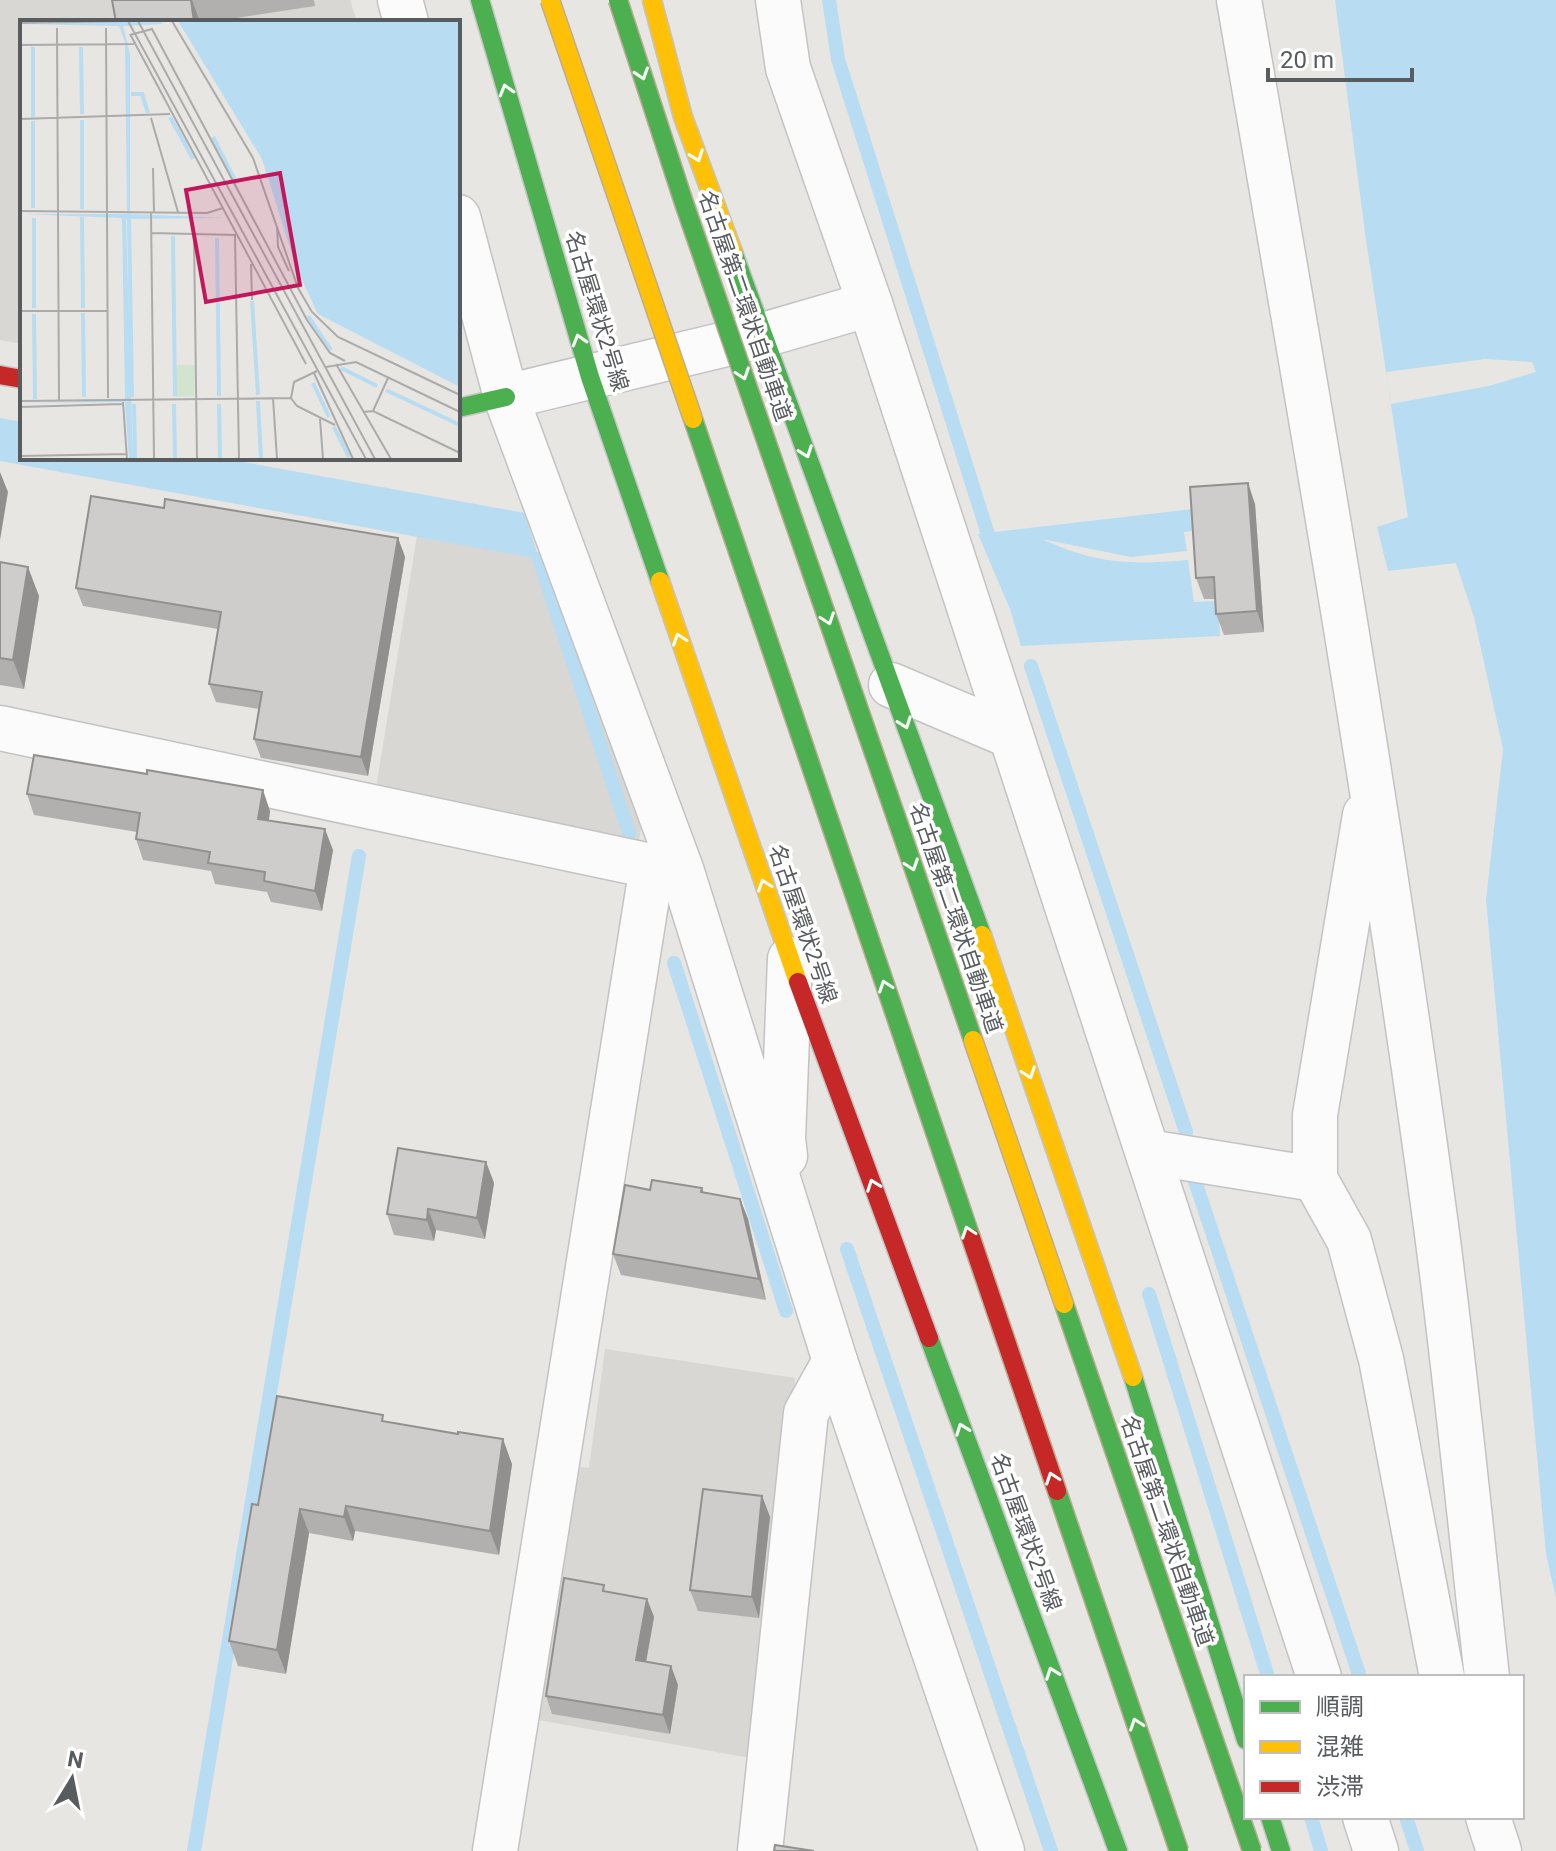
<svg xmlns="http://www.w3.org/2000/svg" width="1556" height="1851" font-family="Roboto,'Noto Sans JP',sans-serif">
	<rect width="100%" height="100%" fill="#e8e6e2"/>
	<g fill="#d9d7d3">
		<path d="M0 0H350L357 22H22V344L0 340Z"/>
		<path d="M417 536 556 562 642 825 639 841 376 788Z"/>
		<path d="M605 1349 795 1378 785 1492 750 1758 538 1720 580 1467 589 1468Z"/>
	</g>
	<g fill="#b8dcf1">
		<path d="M1335 0H1556V1598L1546 1554 1486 900 1503 749 1474 617 1456 563 1388 571 1377 527 1408 517 1365 233Z"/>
		<path d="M0 418 22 422V458H221L525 513 539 559 0 461Z"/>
		<path d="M1193 509 1198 530 1184 532 1187 551 1131 557 1042 539C1096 564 1130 565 1188 560L1194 602 1218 601 1220 636 1021 646 1010 609 978 534Z"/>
	</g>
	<path fill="#e8e6e2" d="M1485 359 1532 362 1536 372 1489 386 1391 404 1386 372Z"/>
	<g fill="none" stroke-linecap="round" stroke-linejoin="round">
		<g stroke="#b8dcf1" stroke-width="14">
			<path d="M829 0 838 59 992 547"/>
			<path d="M539 559 629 833"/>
			<path d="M1031 666 1186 1132"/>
			<path d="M674 963 786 1311"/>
			<path d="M1195 1181 1360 1677"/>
			<path d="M847 1249 1051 1851"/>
			<path d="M1149 1294 1268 1677"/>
			<path d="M1311 1817 1321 1851"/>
			<path d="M1406 1817 1417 1851"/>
			<path d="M194 1851 359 856"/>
		</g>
		<defs>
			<g id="street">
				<path d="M400 0 406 22"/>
				<path d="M778 0 788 68 870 304 1319 1677"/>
				<path d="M1239 0C1309 403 1379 806 1434 1211 1455 1366 1470 1522 1487 1677"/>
				<path d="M458 217 506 397 682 872 835 1361 1002 1851"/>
				<path d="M506 397 763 335 870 304"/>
				<path d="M891 685 1011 736"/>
				<path d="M0 728 679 872"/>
				<path d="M1365 815 1315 1115V1179L1349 1240 1381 1359 1442 1677"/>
				<path d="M1148 1152 1315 1179"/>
				<path d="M785 1156 783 1139 790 959"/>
				<path d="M1365 1817 1376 1851"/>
				<path d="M1488 1817 1499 1851"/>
				<path d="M495 1851 652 866"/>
				<path d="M760 1851 806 1413 835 1361"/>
			</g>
			<g id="fast">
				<path d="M480 0 590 377 660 581"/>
				<path d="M733 252 982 935"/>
				<path d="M458 408 506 397"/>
				<path d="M929 1338 1118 1851"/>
				<path d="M1133 1377 1246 1740"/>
				<path d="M1270 1817 1281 1851"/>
			</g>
			<g id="slow">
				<path d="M652 0 683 117 733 252"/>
				<path d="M660 581 798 982"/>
				<path d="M982 935 1133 1377"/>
			</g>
			<g id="jam">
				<path d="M0 375 22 379"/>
				<path d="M798 982 929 1338"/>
			</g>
		</defs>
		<use href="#street" stroke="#c3c3c3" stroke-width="47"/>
		<use href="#fast" stroke="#c4c4c4" stroke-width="21"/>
		<use href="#slow" stroke="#c4c4c4" stroke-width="21"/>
		<use href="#jam" stroke="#c4c4c4" stroke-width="21"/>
		<use href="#street" stroke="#fcfbfb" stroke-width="44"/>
		<use href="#fast" stroke="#4caf50" stroke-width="18"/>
		<use href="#slow" stroke="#ffc107" stroke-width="18"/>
		<use href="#jam" stroke="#c62828" stroke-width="18"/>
		<defs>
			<g id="fast-bridge">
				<path d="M618 0 684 203 973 1040"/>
				<path d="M693 419 971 1238"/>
				<path d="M1064 1304 1252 1851"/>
				<path d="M1057 1491 1179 1851"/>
			</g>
			<g id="slow-bridge">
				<path d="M550 0 693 419"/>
				<path d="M973 1040 1064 1304"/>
			</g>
			<path id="jam-bridge" d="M971 1238 1057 1491"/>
		</defs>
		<use href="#fast-bridge" stroke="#bbac93" stroke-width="21" stroke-linecap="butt"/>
		<use href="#slow-bridge" stroke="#bbac93" stroke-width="21" stroke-linecap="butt"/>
		<use href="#jam-bridge" stroke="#bbac93" stroke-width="21" stroke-linecap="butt"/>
		<use href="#fast-bridge" stroke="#4caf50" stroke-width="18"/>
		<use href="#slow-bridge" stroke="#ffc107" stroke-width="18"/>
		<use href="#jam-bridge" stroke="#c62828" stroke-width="18"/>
	</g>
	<g fill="#b2b0af">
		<path d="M112 0H314L315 6 210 22H116Z"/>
		<path d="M1255 504 1264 632 1224 635 1216 614 1215 599H1204L1196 578Z"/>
		<path d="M164 508 398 538 405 557 368 776 261 758 254 739 259 709 216 702 209 684 218 629 83 606 76 588Z"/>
		<path d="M0 562 39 596 24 689 0 685Z"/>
		<path d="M27 794 270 811 269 820 333 850 322 911 271 902 267 892 215 884 211 871 143 860 136 839 137 832 34 815Z"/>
		<path d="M486 1162 494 1183 485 1239 436 1230 434 1241 394 1235 387 1214Z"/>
		<path d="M702 1188 704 1193 740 1199 748 1219 766 1300 621 1275 613 1254 650 1190Z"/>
		<path d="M386 1422 512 1464 499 1555 355 1531 353 1541 309 1533 286 1674 238 1666 229 1641 258 1505Z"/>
		<path d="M762 1496 770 1517 759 1618 698 1611 690 1590Z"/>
		<path d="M607 1592 647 1599 654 1617 646 1662 671 1666 678 1685 670 1734 552 1714 546 1696Z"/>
	</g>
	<g fill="#91908e">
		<path d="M191 0H192L200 22H194Z"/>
		<path d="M0 472 8 492 0 540Z"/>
		<path d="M1248 483 1255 504 1264 632 1257 611Z"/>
		<path d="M398 538 405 557 368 776 361 757Z"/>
		<path d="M28 567 39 596 24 689 13 660Z"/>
		<path d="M263 790 270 811 266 839 258 819Z"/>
		<path d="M325 829 333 850 322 911 315 891Z"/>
		<path d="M486 1162 494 1183 485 1239 477 1218Z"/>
		<path d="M740 1199 748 1219 766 1300 759 1279Z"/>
		<path d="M428 1209 436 1230 434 1241 427 1220Z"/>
		<path d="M503 1439 512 1464 499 1555 490 1531Z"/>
		<path d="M762 1496 770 1517 759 1618 752 1597Z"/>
		<path d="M346 1506 355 1531 353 1541 344 1517Z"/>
		<path d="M300 1509 309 1533 286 1674 277 1650Z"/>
		<path d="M647 1599 654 1617 643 1679 636 1660Z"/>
		<path d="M671 1666 678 1685 670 1734 663 1715Z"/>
	</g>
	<g fill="#cfcdcb" stroke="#91908e" stroke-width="2">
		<path d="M112 0H191L194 22H116Z"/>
		<path d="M1248 483 1257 611 1216 614 1214 577 1196 578 1190 487Z"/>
		<path d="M91 496 164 508 165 499 398 538 361 757 254 739 262 692 209 684 221 612 76 588Z"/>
		<path d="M0 562 28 567 13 660 0 658Z"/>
		<path d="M34 755 147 774V770L263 790 258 819 325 829 315 891 264 881 265 872 208 863 210 852 136 839 140 813 27 794Z"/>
		<path d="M398 1148 486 1162 477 1218 428 1209 427 1220 387 1214Z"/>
		<path d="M652 1180 702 1188 701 1192 740 1199 759 1279 613 1254 625 1185 650 1190Z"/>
		<path d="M277 1396 383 1415 382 1421 458 1434V1432L503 1439 490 1531 346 1506 344 1517 300 1509 277 1650 229 1641 252 1504 258 1505Z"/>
		<path d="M703 1489 762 1496 752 1597 690 1590Z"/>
		<path d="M564 1578 604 1585 603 1591 647 1599 636 1660 671 1666 663 1715 546 1696Z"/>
		<path d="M775 1845 814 1851H774Z"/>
	</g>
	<defs><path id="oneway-chevron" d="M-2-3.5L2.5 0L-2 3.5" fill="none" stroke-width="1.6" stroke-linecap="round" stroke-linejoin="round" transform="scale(2)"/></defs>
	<g stroke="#f6fbf6">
		<use href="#oneway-chevron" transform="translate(642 74) rotate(72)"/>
		<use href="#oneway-chevron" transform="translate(506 90) rotate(-106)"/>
		<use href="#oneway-chevron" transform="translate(697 156) rotate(70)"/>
		<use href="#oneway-chevron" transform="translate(579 340) rotate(-106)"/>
		<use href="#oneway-chevron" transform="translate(743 374) rotate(71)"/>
		<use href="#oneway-chevron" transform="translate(806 452) rotate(70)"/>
		<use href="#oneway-chevron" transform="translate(828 619) rotate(71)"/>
		<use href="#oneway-chevron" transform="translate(679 639) rotate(-109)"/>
		<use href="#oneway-chevron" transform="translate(905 723) rotate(70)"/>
		<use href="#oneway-chevron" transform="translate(912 865) rotate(71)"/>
		<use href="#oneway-chevron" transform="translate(764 885) rotate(-109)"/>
		<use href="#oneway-chevron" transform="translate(885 986) rotate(-109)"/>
		<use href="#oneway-chevron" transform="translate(1029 1073) rotate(71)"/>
		<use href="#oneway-chevron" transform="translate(873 1185) rotate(-110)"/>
		<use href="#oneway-chevron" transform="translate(968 1232) rotate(-109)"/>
		<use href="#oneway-chevron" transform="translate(962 1429) rotate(-110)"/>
		<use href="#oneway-chevron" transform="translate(1052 1478) rotate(-109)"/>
		<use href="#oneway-chevron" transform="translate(1052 1673) rotate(-110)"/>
		<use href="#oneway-chevron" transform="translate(1136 1724) rotate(-109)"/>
	</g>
	<g text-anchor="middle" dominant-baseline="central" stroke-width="7" stroke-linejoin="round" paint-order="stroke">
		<g font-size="22" fill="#585c5f" stroke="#fff">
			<text transform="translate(745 306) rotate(71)">名古屋第二環状自動車道</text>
			<text transform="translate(597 311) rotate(73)">名古屋環状2号線</text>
			<text transform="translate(956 918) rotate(71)">名古屋第二環状自動車道</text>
			<text transform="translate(803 924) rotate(71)">名古屋環状2号線</text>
			<text transform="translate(1167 1531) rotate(71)">名古屋第二環状自動車道</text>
			<text transform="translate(1026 1532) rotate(70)">名古屋環状2号線</text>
		</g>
	</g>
	<g transform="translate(20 20)">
		<rect width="440" height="440" fill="#e8e6e2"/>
		<path d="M155 345H175L174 376 155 377Z" fill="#d2e3ce"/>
		<path d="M140 1 143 4 103 6 110 34V194L205 198 106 199 113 439H109L105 382 0 383 105 380 102 198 0 194H107L105 22 99 6 0 4ZM158 1H440V367L298 294 276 247 242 139Z" fill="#b8dcf1"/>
		<path fill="none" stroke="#b8dcf1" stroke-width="4" d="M13 27V97M61 27 62 94M111 74H122L128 93M150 97 173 139M62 100V189M13 101V188M193 117 217 164M62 197 63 288M109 197 112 377M14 198V288M153 216 155 376M197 218 199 376M232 281 238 375M63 293 64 377M14 294 15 379M288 296 311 330M321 348 357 366M293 363 309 397M366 370 440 405M238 381 241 439M114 384 115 439M154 384 155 439M199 384 200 439M314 407 329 437"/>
		<path fill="none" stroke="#aaabaa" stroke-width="2" d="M108 1 346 439M118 1 355 439M152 1 233 138 278 268 292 292 318 317 440 375M0 3 105 1M37 8 39 380M86 8 88 378M110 14 286 344M110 15 132 9 287 300 310 333 325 341M0 25 114 24M131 98 158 192M0 99 150 94M133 148 134 192M0 191 187 193 203 188M131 192 134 439M257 207 258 227 269 251M131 213 216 215M174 214 177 439M215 216 219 439M231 244 232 280M0 291H88M316 344 371 439M306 347 336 342 440 392M297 351 274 362 271 378 277 386 315 405M294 353 333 439M253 378 257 439M0 381 271 378M103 382 107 439M0 387 103 384M353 391 368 358M343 392 353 391 440 433M300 399 303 439M0 436 107 434"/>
		<path fill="#c2185b" fill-opacity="0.15" stroke="#c2185b" stroke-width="4" d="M260 153 280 265 186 282 166 170Z"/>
		<rect width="440" height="440" fill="none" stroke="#585c5f" stroke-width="4"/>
	</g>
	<rect x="1244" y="1675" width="280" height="144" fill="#ffffff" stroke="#bcbebf" stroke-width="2"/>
	<rect x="1260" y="1701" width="40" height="12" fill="#4caf50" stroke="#bcbebf" stroke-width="2"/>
	<text x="1316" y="1715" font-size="24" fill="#585c5f">順調</text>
	<rect x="1260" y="1741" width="40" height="12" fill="#ffc107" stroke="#bcbebf" stroke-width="2"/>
	<text x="1316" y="1755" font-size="24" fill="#585c5f">混雑</text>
	<rect x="1260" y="1781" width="40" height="12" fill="#c62828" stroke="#bcbebf" stroke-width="2"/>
	<text x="1316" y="1795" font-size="24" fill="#585c5f">渋滞</text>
	<g transform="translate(72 1779) rotate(10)" stroke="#ffffff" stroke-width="6" paint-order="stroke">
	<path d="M0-6L14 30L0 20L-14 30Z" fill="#585c5f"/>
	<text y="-12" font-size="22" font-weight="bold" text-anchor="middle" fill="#585c5f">N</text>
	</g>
	<path d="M1268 68v12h144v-12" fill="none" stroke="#585c5f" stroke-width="4"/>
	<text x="1280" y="68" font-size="24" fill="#585c5f" stroke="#ffffff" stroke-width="6" paint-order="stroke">20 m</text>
</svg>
